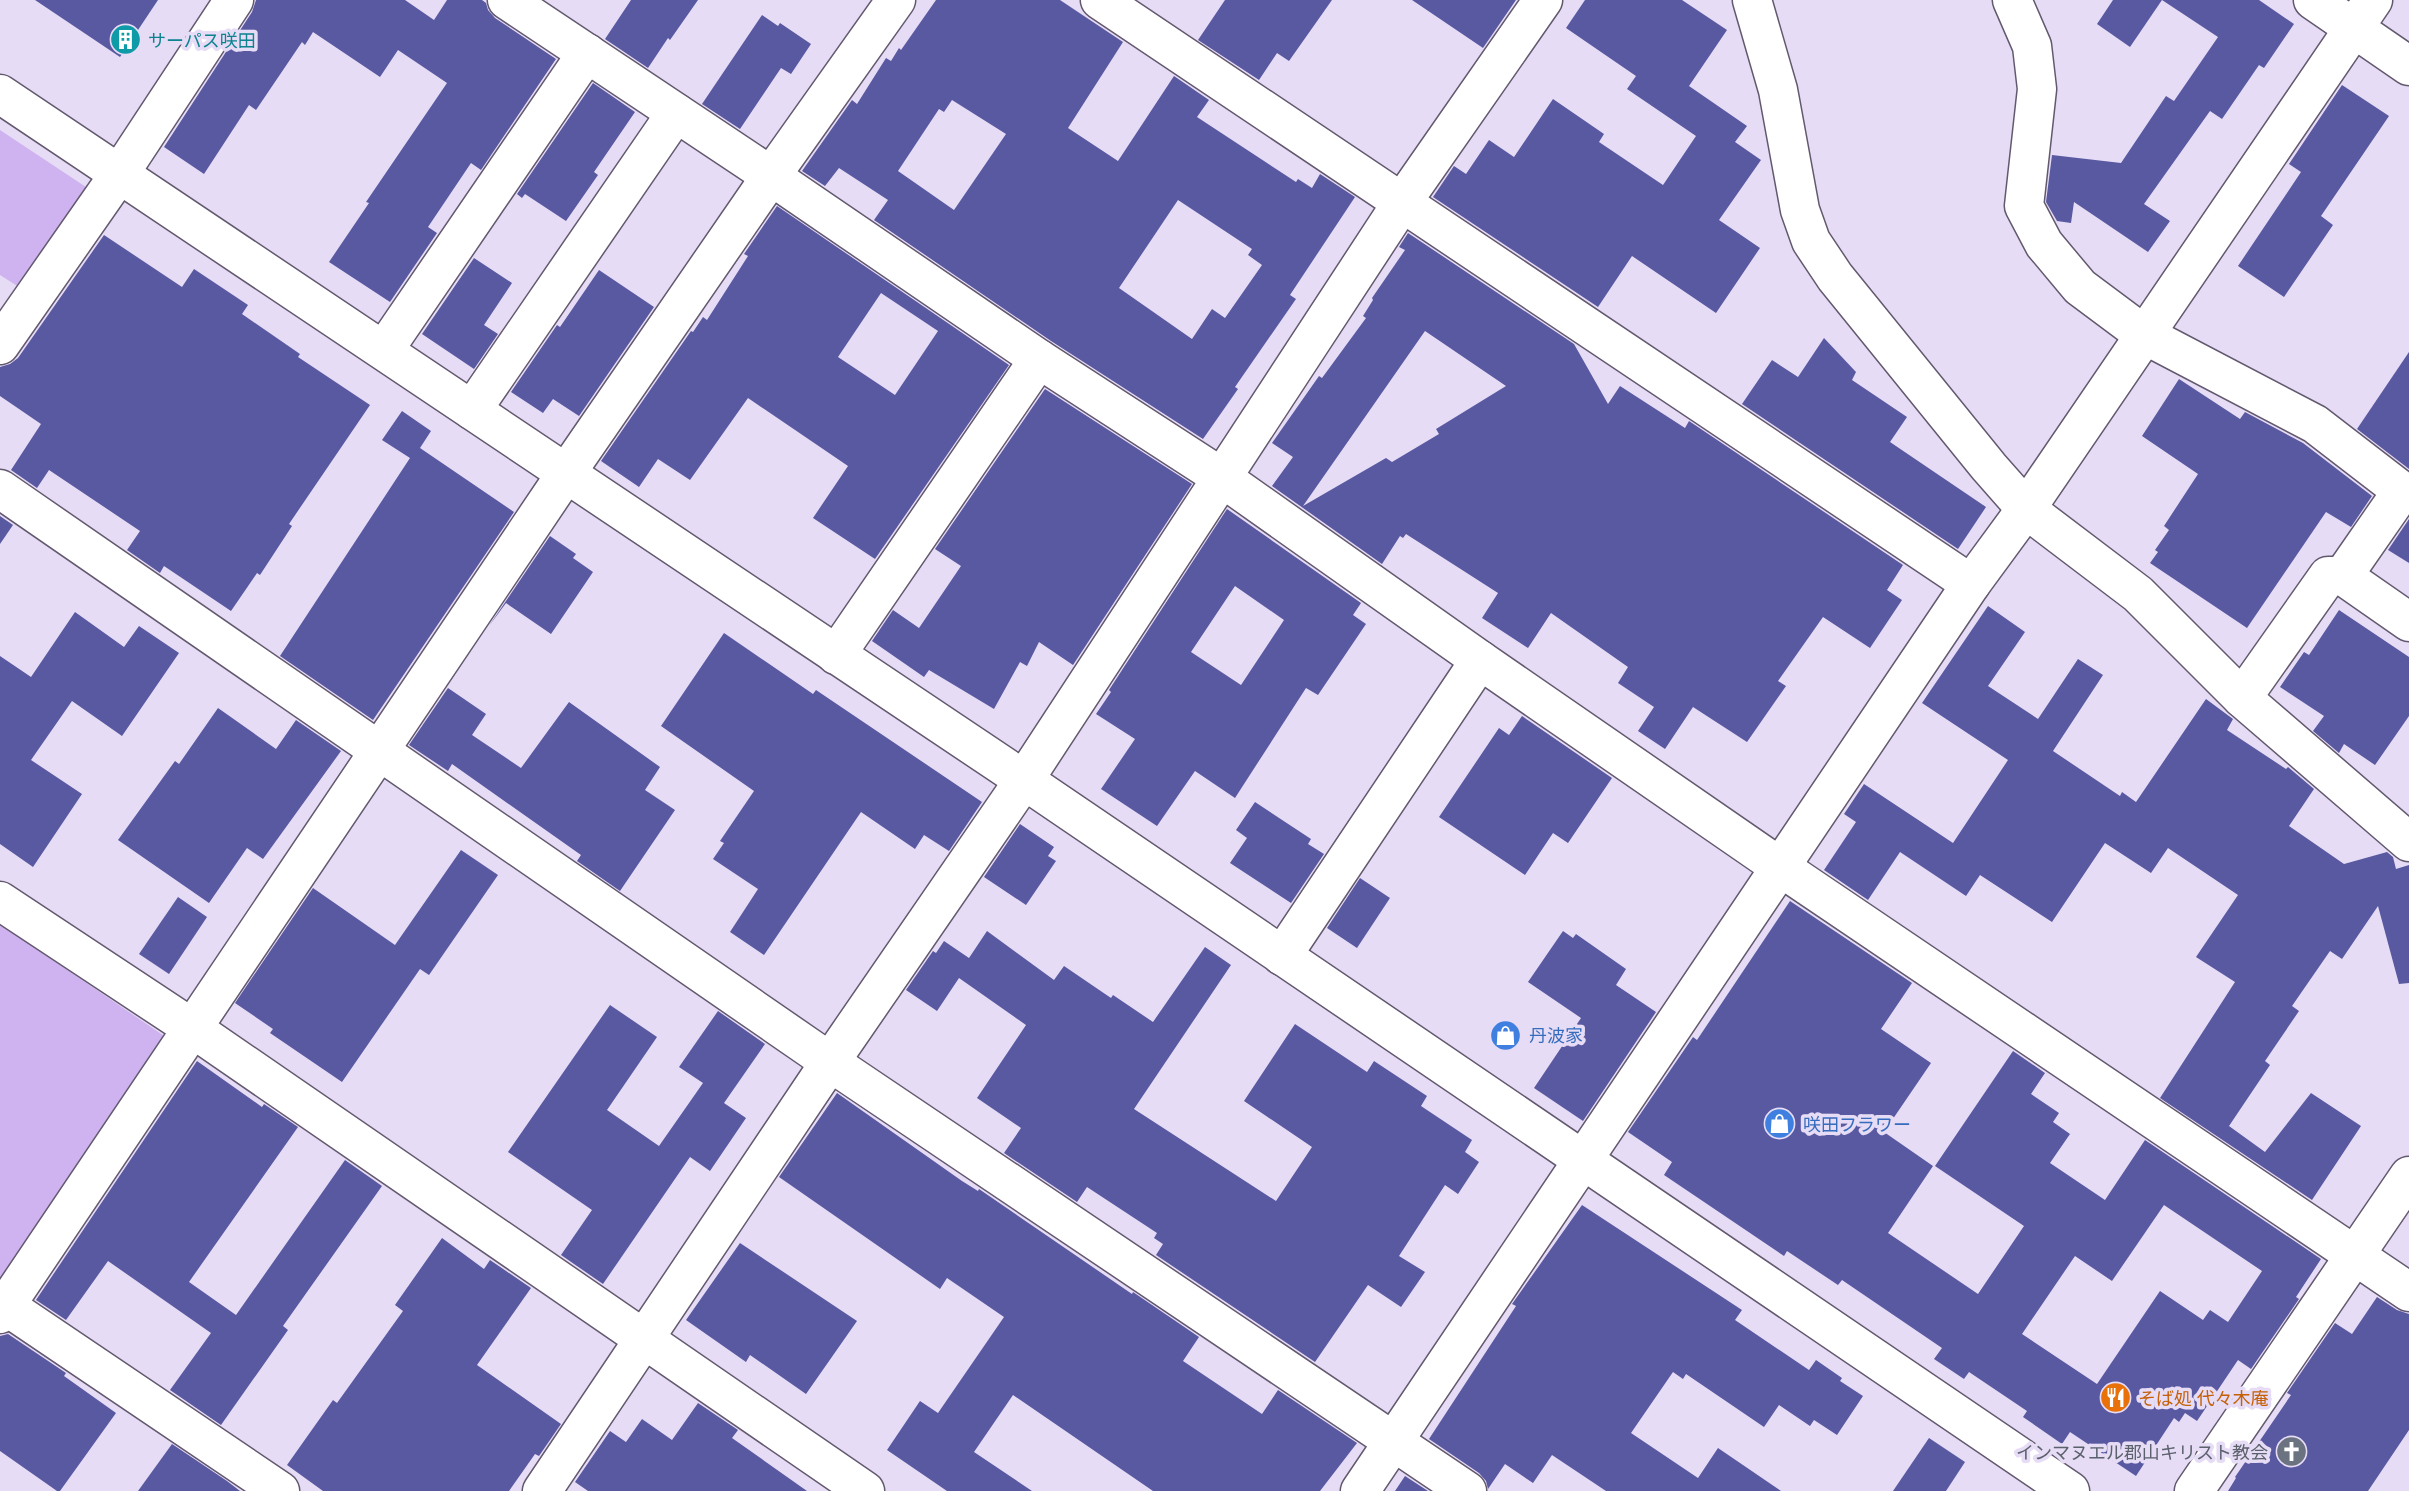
<svg xmlns="http://www.w3.org/2000/svg" width="2409" height="1491" font-family="Poppins,'Noto Sans JP',sans-serif">
	<rect width="100%" height="100%" fill="#e7dcf5"/>
	<g fill="#cfb3f0">
		<path d="M0 130 89 189 22 289 0 275Z"/>
		<path d="M0 924 173 1042 0 1297Z"/>
	</g>
	<g fill="#5859a1" fill-rule="evenodd">
		<path d="M35 0H158L120 57Z"/>
		<path d="M256 0H405L434 20 447 0H482L486 3 488 10 495 18 556 59 481 170 471 163 428 227 437 233 390 302 329 262 369 203 366 202 447 83 398 50 380 77 313 32 305 45 302 42 256 110 249 105 204 174 164 147 252 12Z"/>
		<path d="M631 0H698L670 40 668 38 648 68 605 39Z"/>
		<path d="M936 0H1060L1123 42 1068 128 1118 161 1174 76 1209 100 1197 117 1296 182 1298 179 1312 188 1320 174 1355 197 1290 295 1296 299 1235 387 1238 389 1203 439 1051 341 874 220 888 200 839 168 825 186 802 171 852 100 857 104 886 58 891 61 899 48 901 50ZM952 100 1006 134 954 210 898 171 939 109 944 112ZM1178 200 1252 249 1248 255 1262 265 1225 318 1212 309 1192 339 1119 288Z"/>
		<path d="M1225 0H1332L1289 61 1277 53 1259 80 1198 40Z"/>
		<path d="M1412 0H1516L1483 48Z"/>
		<path d="M1585 0H1682L1727 30 1689 86 1747 126 1735 142 1761 160 1719 220 1760 248 1716 313 1632 256 1598 307 1433 197 1454 166 1466 174 1489 140 1514 157 1553 99 1604 134 1599 142 1663 185 1696 136 1627 89 1636 76 1566 28Z"/>
		<path d="M2113 0H2162L2130 47 2097 24Z"/>
		<path d="M2162 0H2259L2294 24 2264 68 2259 65 2222 119 2210 111 2144 204 2170 221 2148 252 2074 202 2071 223 2057 221 2046 202 2052 155 2121 163 2166 96 2174 101 2218 37Z"/>
		<path d="M762 15 778 26 780 23 811 44 791 74 781 68 740 129 702 104Z"/>
		<path d="M593 83 635 112 594 172 598 175 566 221 525 194 522 198 517 194Z"/>
		<path d="M2342 85 2389 116 2321 216 2333 225 2284 297 2238 266 2301 172 2289 164Z"/>
		<path d="M777 206 1009 365 875 559 813 518 848 466 748 398 690 480 658 459 639 487 601 461 691 331 693 332 703 317 707 320 748 256 744 254ZM881 293 938 331 895 395 838 357Z"/>
		<path d="M1408 233 1574 344 1608 404 1620 386 1685 428 1689 421 1903 565 1887 590 1902 600 1870 648 1823 617 1778 681 1786 686 1747 742 1693 707 1665 749 1638 731 1654 707 1618 683 1628 667 1551 613 1528 648 1482 618 1498 593 1406 534 1403 538 1400 536 1382 564 1272 486 1293 457 1272 443 1319 376 1322 378 1366 318 1363 316 1373 300 1372 298 1405 250 1399 247ZM1425 331 1506 386 1436 429 1439 434 1392 462 1386 458 1303 506Z"/>
		<path d="M104 235 182 287 194 269 248 305 242 314 300 354 298 357 370 405 289 524 292 526 260 575 257 573 231 611 164 566 160 573 127 550 140 531 49 470 37 488 11 470 41 424 0 396V367L10 364 18 358Z"/>
		<path d="M474 258 512 283 484 325 498 334 474 369 422 334Z"/>
		<path d="M599 270 654 307 579 416 553 399 543 413 511 392 557 325 560 327Z"/>
		<path d="M1824 338 1856 372 1852 380 1907 417 1890 442 1986 507 1958 549 1742 404 1772 360 1798 377Z"/>
		<path d="M2409 352V469L2357 429Z"/>
		<path d="M2179 379 2240 419 2245 412 2303 443 2372 496 2351 527 2326 512 2247 628 2150 563 2158 552 2155 550 2169 530 2164 526 2198 474 2142 436Z"/>
		<path d="M1045 389 1192 484 1073 665 1039 642 1027 666 1020 662 994 709 929 670 924 677 872 641 893 610 919 628 961 566 935 549Z"/>
		<path d="M402 411 431 431 420 448 514 512 373 720 280 656 410 458 382 440Z"/>
		<path d="M1227 509 1361 603 1353 615 1366 624 1318 695 1306 688 1235 798 1195 771 1157 826 1101 789 1135 739 1096 714 1111 692 1109 690ZM1235 586 1284 620 1241 685 1191 652Z"/>
		<path d="M0 516 13 525 0 544Z"/>
		<path d="M2409 519V563L2388 550Z"/>
		<path d="M550 536 576 554 573 558 593 572 551 634 506 603 489 626Z"/>
		<path d="M1988 606 2025 632 1988 686 2038 719 2078 659 2103 675 2053 751 2120 796 2122 792 2136 802 2206 699 2233 719 2227 730 2286 769 2288 767 2314 789 2289 826 2344 864 2387 852 2393 857 2396 869 2409 865V983L2399 984 2378 906 2342 959 2330 951 2292 1006 2299 1011 2265 1061 2270 1065 2229 1126 2265 1152 2311 1093 2361 1126 2312 1200 2160 1098 2235 982 2196 957 2238 895 2168 848 2151 873 2105 843 2052 922 1980 875 1966 896 1900 852 1868 900 1824 870 1856 822 1844 814 1864 784 1953 843 2008 760 1922 703Z"/>
		<path d="M2339 610 2409 657V716L2375 765 2344 744 2339 753 2313 731 2324 716 2280 687 2304 652 2309 655Z"/>
		<path d="M75 612 124 647 139 626 179 653 122 736 72 701 31 760 82 794 33 867 0 844V656L31 677Z"/>
		<path d="M724 633 813 694 816 690 982 802 949 851 924 835 915 849 861 812 764 955 730 932 758 889 713 859 724 843 720 841 754 791 661 726Z"/>
		<path d="M448 688 486 714 472 735 521 768 569 702 660 767 645 790 675 810 620 891 577 861 581 855 452 764 448 771 409 745Z"/>
		<path d="M218 708 276 749 296 720 341 751 263 859 247 848 209 903 118 840 175 761 179 764Z"/>
		<path d="M1522 716 1612 778 1568 843 1553 833 1525 875 1439 817 1499 728 1509 735Z"/>
		<path d="M1255 802 1311 839 1308 844 1324 854 1291 903 1230 863 1247 838 1236 830Z"/>
		<path d="M1020 824 1054 847 1048 856 1056 861 1026 905 984 877Z"/>
		<path d="M461 850 498 875 429 975 420 969 342 1082 270 1033 273 1029 235 1003 313 888 395 945Z"/>
		<path d="M1360 878 1390 898 1357 948 1327 928Z"/>
		<path d="M178 897 207 917 169 974 139 954Z"/>
		<path d="M1790 901 1912 983 1881 1029 1931 1063 1884 1132 1933 1166 1888 1233 1978 1294 2024 1226 1935 1166 2013 1051 2045 1073 2031 1094 2059 1113 2053 1122 2070 1134 2050 1163 2105 1200 2145 1140 2321 1259 2296 1297 2299 1299 2251 1369 2238 1360 2197 1421 2185 1413 2179 1422 2174 1418 2136 1476 2070 1432 2062 1444 2023 1417 2027 1411 1969 1372 1964 1379 1934 1359 1942 1348 1842 1280 1838 1285 1787 1251 1784 1256 1713 1208 1664 1175 1672 1162 1628 1132 1693 1037 1697 1040ZM2164 1205 2262 1271 2228 1322 2210 1310 2203 1320 2160 1291 2097 1384 2022 1334 2075 1256 2112 1281Z"/>
		<path d="M987 931 1054 980 1064 966 1111 998 1113 995 1153 1022 1205 947 1231 965 1134 1109 1276 1201 1312 1147 1244 1101 1295 1024 1367 1072 1374 1061 1427 1096 1421 1106 1472 1140 1465 1152 1479 1162 1458 1194 1445 1185 1399 1256 1425 1272 1401 1307 1368 1285 1315 1362 1156 1255 1163 1244 1154 1238 1157 1233 1087 1187 1077 1202 1004 1153 1021 1128 977 1098 1026 1025 959 978 937 1011 906 990 933 951 936 953 944 941 969 958Z"/>
		<path d="M1563 931 1573 938 1576 934 1626 969 1616 985 1656 1012 1583 1121 1534 1088 1581 1018 1528 982Z"/>
		<path d="M610 1005 657 1037 607 1110 659 1146 703 1083 679 1067 718 1011 765 1044 724 1103 746 1118 710 1171 690 1157 603 1284 561 1255 592 1210 508 1152Z"/>
		<path d="M197 1061 262 1107 264 1104 298 1127 189 1282 236 1315 345 1160 382 1186 283 1326 288 1330 221 1425 170 1390 211 1333 108 1261 66 1320 36 1300Z"/>
		<path d="M837 1093 962 1181 978 1191 979 1189 1132 1294 1133 1292 1199 1337 1183 1361 1262 1414 1278 1390 1357 1443 1320 1491H1153L1013 1395 974 1452 1032 1491H947L887 1450 920 1401 938 1413 1004 1317 947 1278 940 1289 779 1177Z"/>
		<path d="M1582 1205 1742 1310 1735 1320 1809 1370 1816 1360 1842 1378 1840 1381 1863 1396 1837 1435 1814 1420 1810 1426 1779 1405 1764 1427 1686 1374 1683 1379 1673 1372 1631 1433 1698 1478 1718 1448 1781 1491H1606L1552 1455 1533 1483 1505 1464 1488 1489 1486 1481 1479 1473 1429 1439 1516 1306 1512 1304Z"/>
		<path d="M442 1238 484 1269 490 1260 531 1288 477 1365 561 1424 539 1456 535 1454 509 1491H323L287 1465 333 1400 337 1403 403 1311 395 1305Z"/>
		<path d="M740 1243 857 1321 806 1394 750 1355 746 1362 686 1320Z"/>
		<path d="M2377 1297 2397 1310 2409 1314V1430L2368 1491H2228L2236 1478 2235 1477 2291 1395 2287 1393 2335 1323 2352 1334Z"/>
		<path d="M8 1334 66 1373 64 1376 116 1413 60 1491H57L0 1451V1336Z"/>
		<path d="M698 1403 738 1430 732 1438 807 1491H588L575 1482 610 1431 626 1442 642 1419 672 1440Z"/>
		<path d="M1929 1438 1965 1462 1946 1491H1893Z"/>
		<path d="M172 1444 227 1481 240 1491H138Z"/>
		<path d="M1405 1476 1428 1491H1395Z"/>
	</g>
	<g fill="none" stroke-linecap="round" stroke-linejoin="round">
		<defs>
			<g id="minor">
				<path d="M507 0 771 176 1039 359 1221 477 1480 660 1780 867 2409 1292"/>
				<path d="M1100 0 1971 584"/>
				<path d="M1752 0 1778 90 1800 210 1811 241 1835 277 1989 467 2026 509 2138 594 2242 698 2409 842"/>
				<path d="M2012 0 2032 46 2037 89 2024 206 2044 244 2080 287 2143 334 2315 424 2402 491 2343 576"/>
				<path d="M2313 0 2409 66"/>
				<path d="M0 94 1024 780 2070 1491"/>
				<path d="M0 345 120 173 234 0"/>
				<path d="M384 350 587 53"/>
				<path d="M472 410 676 113"/>
				<path d="M0 489 830 1062 1467 1491"/>
				<path d="M836 655 1039 359"/>
				<path d="M2242 698 2328 576H2343L2409 622"/>
				<path d="M0 901 192 1028 865 1491"/>
				<path d="M1282 956 1480 660"/>
				<path d="M6 1306 280 1491"/>
				<path d="M0 1314 567 472 771 176 896 0"/>
				<path d="M542 1491 830 1062 1024 780 1403 201 1543 0"/>
				<path d="M1360 1491 1971 584 2026 509 2373 0"/>
				<path d="M2194 1491 2409 1176"/>
			</g>
		</defs>
		<use href="#minor" stroke="#63596f" stroke-width="41"/>
		<use href="#minor" stroke="#fff" stroke-width="38"/>
	</g>
	<defs>
		<symbol id="building-disc" viewBox="-11 -11 22 22"><circle r="9.5" fill="#0f9aa8" stroke="#e7dcf5"/><path d="M-4-6H4V6H1V3H-1V6H-4ZM-2.5-4.3h1.7v1.8h-1.7ZM.8-4.3h1.7v1.8H.8ZM-2.5-1h1.7V.8h-1.7ZM.8-1h1.7V.8H.8Z" fill="#fff"/></symbol>
		<symbol id="shop-disc" viewBox="-11 -11 22 22"><circle r="9.5" fill="#3f7fe0" stroke="#e7dcf5"/><path d="M-5-2.5h2.3a2.7 3.5 0 0 1 5.4 0H5L5.5 6h-11ZM-1.5-2.5h3a1.5 2.3 0 0 0-3 0Z" fill="#fff"/></symbol>
		<symbol id="restaurant-disc" viewBox="-11 -11 22 22"><circle r="9.5" fill="#e8710a" stroke="#e7dcf5"/><path d="M-5-6h1v4h1v-4h1v4h1v-4h1v5L-1.5 .5V6h-2V.5L-5-1ZM5-6V6H3V1.5H1.5Q1.5-4 5-6Z" fill="#fff"/></symbol>
		<symbol id="church-disc" viewBox="-11 -11 22 22"><circle r="9.5" fill="#6b7280" stroke="#e7dcf5"/><path d="M-1.2-6h2.4v3.5h3.3v2.4h-3.3V6h-2.4V-.1h-3.3v-2.4h3.3Z" fill="#fff"/></symbol>
	</defs>
	<g fill-rule="evenodd">
		<use href="#building-disc" x="108" y="22" width="35" height="35"/>
		<use href="#shop-disc" x="1488" y="1018" width="35" height="35"/>
		<use href="#shop-disc" x="1762" y="1106" width="35" height="35"/>
		<use href="#restaurant-disc" x="2098" y="1380" width="35" height="35"/>
		<use href="#church-disc" x="2274" y="1434" width="35" height="35"/>
	</g>
	<g text-anchor="middle" dominant-baseline="central" stroke-width="7" stroke-linejoin="round" paint-order="stroke">
		<g font-size="18" fill="#0d838f" stroke="#e7dcf5" text-anchor="start">
			<text x="148" y="40">サーパス咲田</text>
		</g>
		<g font-size="18" fill="#366cbe" stroke="#e7dcf5" text-anchor="start">
			<text x="1529" y="1035">丹波家</text>
			<text x="1803" y="1124">咲田フラワー</text>
		</g>
		<g font-size="18" fill="#c56008" stroke="#e7dcf5" text-anchor="start">
			<text x="2138" y="1398">そば処 代々木庵</text>
		</g>
		<g font-size="18" fill="#5b616d" stroke="#e7dcf5" text-anchor="end">
			<text x="2268" y="1452">インマヌエル郡山キリスト教会</text>
		</g>
	</g>
</svg>
